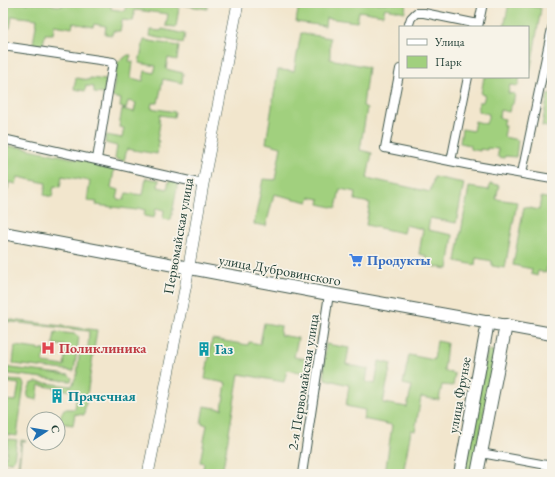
<svg xmlns="http://www.w3.org/2000/svg" width="555" height="477" font-family="'EB Garamond',serif">
	<rect width="100%" height="100%" fill="#f7f3e8"/>
	<filter id="ink" filterUnits="userSpaceOnUse"><feTurbulence type="fractalNoise" baseFrequency=".025" numOctaves="2"/><feDisplacementMap in="SourceGraphic" scale="8" xChannelSelector="R" yChannelSelector="G"/><feConvolveMatrix kernelMatrix="1 2 1 2 8 2 1 2 1" color-interpolation-filters="sRGB"/></filter>
	<filter id="wash" filterUnits="userSpaceOnUse"><feTurbulence type="fractalNoise" baseFrequency=".012" numOctaves="4" result="noise"/><feDisplacementMap in="SourceGraphic" scale="16" xChannelSelector="R" yChannelSelector="G"/><feGaussianBlur stdDeviation="0.9" result="paint"/><feColorMatrix in="noise" values="0 0 0 0 0 0 0 0 0 0 0 0 0 0 0 0 0 1.4 0 .05"/><feComposite in="paint" operator="in"/></filter>
	<g filter="url(#wash)">
		<rect width="100%" height="100%" fill="#f2e6cd"/>
		<g fill="#a1d07e" stroke="#608659">
			<path d="M3 3H51L52 5 62 6 63 3H111V9L125 11 126 3H171V5L179 7 176 27 166 26 168 14 135 10 133 21 122 20 120 31H113L112 35 105 34 106 26 94 24 93 27 73 23 72 28 54 25 53 34H45L43 45 33 44 37 19 12 16 10 28H3Z"/>
			<path d="M178 3H208L207 9 178 4Z"/>
			<path d="M319 3H406L405 12 385 8 383 15 359 11 357 22 326 18 325 26 296 22 299 4 318 7Z"/>
			<path d="M509 3H516L541 8 530 73 528 72V27H504Z"/>
			<path d="M162 29 185 34 183 43 150 36 151 30 161 31Z"/>
			<path d="M301 33 330 38V59L368 67 363 106 367 108 360 150 372 153 367 178 430 192 434 177 464 183 456 223 430 218 428 230 453 235 448 269 425 265 427 256 419 254 423 229 405 225 403 233 366 225 370 203 355 200 356 192 340 189 336 208 319 204 320 199 310 197 308 202 274 194 266 226 254 224 263 179 275 180 281 147 266 143 278 70 294 71Z"/>
			<path d="M144 40 179 46 177 60 168 58 166 69 183 73 182 83 163 79 158 103H152L151 108 175 112 174 117 160 115 159 122 160 123 157 141H159L157 154 127 149 124 161 115 159 117 146 105 143 106 135 122 138 124 128 119 127 122 109 134 112 136 103 128 101 126 109 120 107 121 99 112 97 118 62 128 55H131L129 61 133 62 131 78 143 81 145 71 154 73 156 66 139 63Z"/>
			<path d="M484 77H520L518 86 510 85 508 93 515 94 513 104H511L509 112 500 110 499 118 505 119 503 126H506L504 137 518 140 516 157 505 156 504 158 498 157V149L487 148V150L480 149V151L470 149V145L460 143 462 129 473 131 475 121 486 124 489 114 478 111 479 102H483L485 95 481 94Z"/>
			<path d="M76 78 89 80 90 78 106 80 104 94 94 93V87L86 86 85 91 74 89Z"/>
			<path d="M548 94 552 95V128L542 126Z"/>
			<path d="M5 146 20 147 95 163V166L114 170 111 188 119 190 117 199 124 200 126 193 143 195 146 178 159 180 158 187 167 189 169 181 178 182 171 220 163 219 164 210 156 208 154 218 144 216 145 210 138 208 137 210 96 205 97 202 87 201 90 181 62 176 60 187 54 186 52 197 44 195 46 183 18 177 16 184 9 182 8 190 3 189V152Z"/>
			<path d="M490 184 499 185 496 199 517 202 505 268 492 266V261L476 258 475 265 456 261 469 187 489 190Z"/>
			<path d="M541 197 551 199 549 212 552 213V266L547 265 546 273 538 271 537 276 531 274 532 269 513 265 524 207 539 210Z"/>
			<path d="M3 319 97 330 84 415 75 414 73 425 60 423 61 415 64 409H75L77 392 39 385 37 400 29 398C26 394 29 388 31 384L36 382 72 386 77 374 80 350 83 348H88L89 331 3 321Z"/>
			<path d="M264 323 281 326 280 335 298 338 294 357 313 360 311 374 287 370 284 382 239 374 222 474H202L204 463 200 462 207 425 201 423 204 406 222 409 226 383 205 379 212 339 248 345 249 342 260 344Z"/>
			<path d="M55 332 75 334 79 337 74 371 14 364 13 363 15 346 45 350 43 363 64 366 66 346 53 344Z"/>
			<path d="M437 341 447 343 444 371 455 374 453 386 442 385 439 400 421 397 415 431 411 430 403 474H385L392 425 363 419 365 410 346 406 349 385 325 379 324 363 326 344 349 348 346 364 368 369 366 382 375 384 379 361 391 364 383 403 407 407 412 386 403 384 409 355 434 360Z"/>
			<path d="M490 350 493 351 494 357 473 474H464L487 353Z"/>
			<path d="M3 367 69 375 72 378 71 381H68L3 373Z"/>
			<path d="M7 380 22 381 24 384 17 436 3 434V400L16 401 19 384 4 382Z"/>
			<path d="M8 439 17 440 14 459 12 462 3 461V456L6 457Z"/>
			<path d="M21 440 26 441H22L18 474H3V466L18 467Z"/>
		</g>
	</g>
	<g filter="url(#ink)">
		<g fill="none" stroke-linecap="round" stroke-linejoin="round">
			<defs>
				<g id="street">
					<path d="M408 27 411 18 416 13H424L478 24"/>
					<path d="M478 27 483 3"/>
					<path d="M3 46 113 62 97 159"/>
					<path d="M400 69 385 148 470 165 552 179"/>
					<path d="M3 139 203 184"/>
					<path d="M451 161 468 77"/>
					<path d="M522 173 552 28"/>
					<path d="M481 453 552 466"/>
					<path d="M302 474 329 294"/>
				</g>
				<path id="secondary" d="M148 474 185 289 203 184 238 3"/>
				<g id="primary">
					<path d="M3 233 329 294 552 334"/>
					<path d="M460 474 488 322"/>
					<path d="M477 474 506 325"/>
				</g>
			</defs>
			<use href="#street" stroke="#3f564b" stroke-width="10"/>
			<use href="#secondary" stroke="#3f564b" stroke-width="12"/>
			<use href="#primary" stroke="#3f564b" stroke-width="14"/>
			<use href="#street" stroke="#fff" stroke-width="8"/>
			<use href="#secondary" stroke="#fff" stroke-width="11"/>
			<use href="#primary" stroke="#fff" stroke-width="12"/>
		</g>
	</g>
	<defs>
		<symbol id="supermarket-bare" viewBox="-9 -9 18 18"><path d="M-6-5.5h2.5l.6 2H6L4.5 2H-2.5L-4.4-4H-6ZM-1.5 3.2a1.3 1.3 0 1 0 .1 0ZM3 3.2a1.3 1.3 0 1 0 .1 0Z" fill="#3f7fe0" stroke="#f7f3e8" stroke-width="2.5" paint-order="stroke"/></symbol>
		<symbol id="hospital-bare" viewBox="-9 -9 18 18"><path d="M-5-5h3v3.5h4V-5h3V5h-3V1.5h-4V5h-3Z" fill="#e0444e" stroke="#f7f3e8" stroke-width="2.5" paint-order="stroke"/></symbol>
		<symbol id="building-bare" viewBox="-9 -9 18 18"><path d="M-4-6H4V6H1V3H-1V6H-4ZM-2.5-4.3h1.7v1.8h-1.7ZM.8-4.3h1.7v1.8H.8ZM-2.5-1h1.7V.8h-1.7ZM.8-1h1.7V.8H.8Z" fill="#0f9aa8" stroke="#f7f3e8" stroke-width="2.5" paint-order="stroke"/></symbol>
	</defs>
	<g fill-rule="evenodd">
		<use href="#supermarket-bare" x="346" y="250" width="20" height="20"/>
		<use href="#hospital-bare" x="38" y="338" width="20" height="20"/>
		<use href="#building-bare" x="194" y="339" width="20" height="20"/>
		<use href="#building-bare" x="47" y="386" width="20" height="20"/>
	</g>
	<g text-anchor="middle" dominant-baseline="central" stroke-width="3.5" stroke-linejoin="round" paint-order="stroke">
		<g font-size="14" fill="#1f3d34" stroke="#f7f3e8">
			<text transform="translate(178 236) rotate(-80)">Первомайская улица</text>
			<text transform="translate(280 270) rotate(10)">улица Дубровинского</text>
			<text transform="translate(303 382) rotate(-81)">2-я Первомайская улица</text>
			<text transform="translate(459 395) rotate(-80)">улица Фрунзе</text>
		</g>
		<g font-size="14" font-weight="bold" fill="#366cbe" stroke="#f7f3e8" text-anchor="start">
			<text x="367" y="260">Продукты</text>
		</g>
		<g font-size="14" font-weight="bold" fill="#be3a42" stroke="#f7f3e8" text-anchor="start">
			<text x="59" y="348">Поликлиника</text>
		</g>
		<g font-size="14" font-weight="bold" fill="#0d838f" stroke="#f7f3e8" text-anchor="start">
			<text x="215" y="349">Газ</text>
			<text x="68" y="396">Прачечная</text>
		</g>
	</g>
	<rect width="555" height="477" fill="none" stroke="#f7f3e8" stroke-width="16"/>
	<rect x="399" y="26" width="130" height="52" fill="#f7f3e8" stroke="#a1aaa0"/>
	<rect x="407" y="39" width="20" height="6" fill="#ffffff" stroke="#a1aaa0"/>
	<text x="435" y="46" font-size="12" fill="#1f3d34">Улица</text>
	<rect x="407" y="56" width="20" height="12" fill="#a1d07e" stroke="#a1aaa0"/>
	<text x="435" y="66" font-size="12" fill="#1f3d34">Парк</text>
	<g transform="translate(46 431) rotate(78)"><circle r="19" fill="#f7f3e8" stroke="#a1aaa0"/>
	<path d="M0-3L7 15L0 10L-7 15Z" fill="#1f6fb2"/>
	<text y="-6" font-size="11" font-weight="bold" text-anchor="middle" fill="#1f3d34">С</text>
	</g>
</svg>
